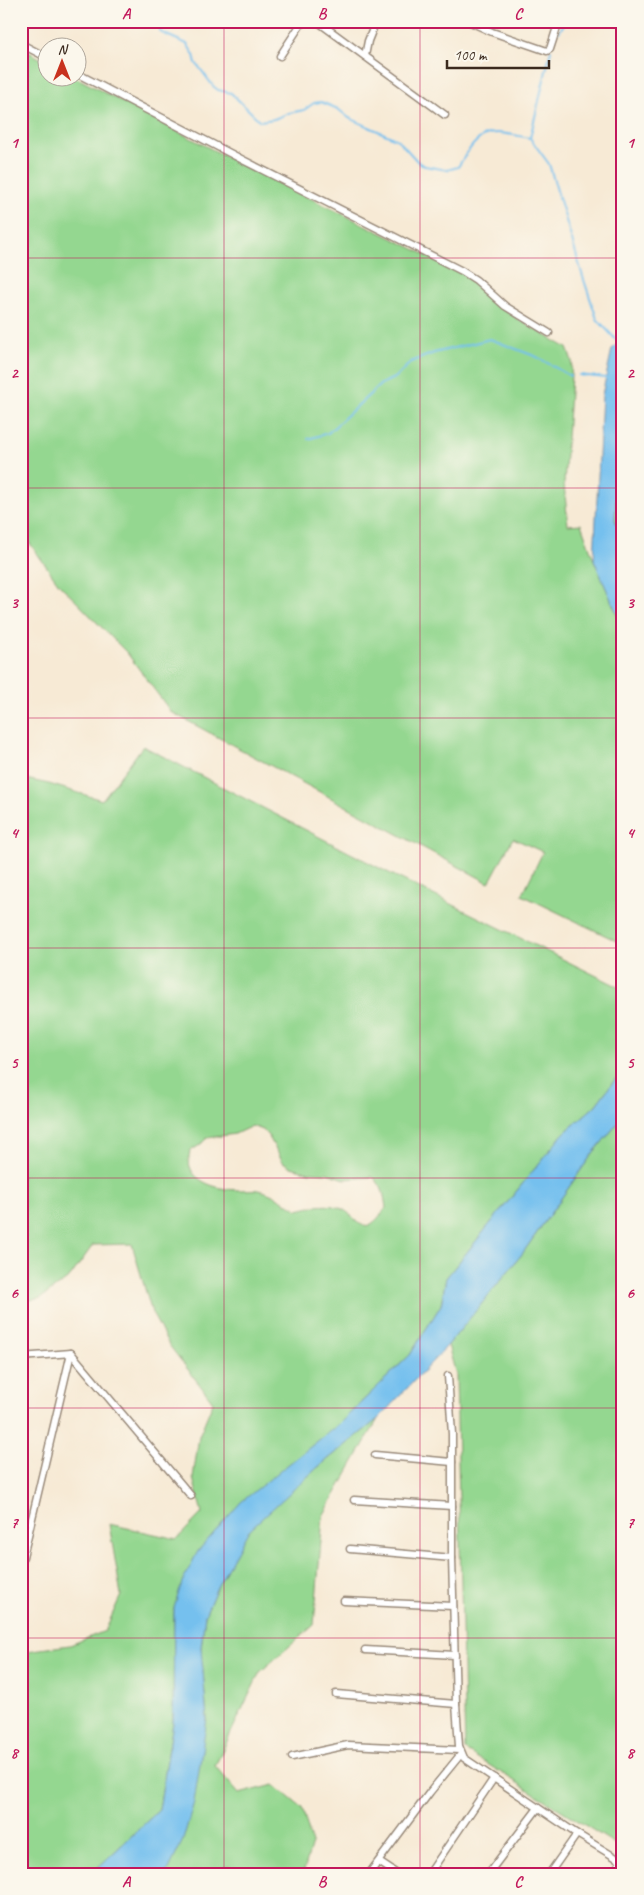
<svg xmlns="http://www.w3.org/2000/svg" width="644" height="1895" font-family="Caveat,sans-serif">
	<rect width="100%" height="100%" fill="#fbf7ec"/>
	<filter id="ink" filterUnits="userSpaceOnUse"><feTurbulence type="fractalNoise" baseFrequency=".02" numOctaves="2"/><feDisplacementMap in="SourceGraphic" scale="10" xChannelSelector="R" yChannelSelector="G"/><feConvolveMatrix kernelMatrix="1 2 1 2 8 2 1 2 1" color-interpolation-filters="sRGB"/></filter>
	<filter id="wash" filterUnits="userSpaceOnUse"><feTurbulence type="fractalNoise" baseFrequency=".0096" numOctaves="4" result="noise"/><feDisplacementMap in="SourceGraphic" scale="20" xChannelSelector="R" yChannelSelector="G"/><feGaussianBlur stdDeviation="1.12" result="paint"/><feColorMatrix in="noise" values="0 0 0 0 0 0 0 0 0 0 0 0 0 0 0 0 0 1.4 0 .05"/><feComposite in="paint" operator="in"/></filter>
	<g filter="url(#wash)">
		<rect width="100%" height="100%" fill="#f7ead5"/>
		<g fill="#94d790" stroke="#688057" fill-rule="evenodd">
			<path d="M21 48 47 62 48 78H77L236 162 463 273 516 318 567 348 572 361 564 484 568 525 581 524 594 560 623 628V944L522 895 543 852 513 838 489 883 171 712 127 653 59 584 21 531Z"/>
			<path d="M618 460 623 462V545L615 520Z"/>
			<path d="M143 746 395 876 623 989V1069L595 1106 563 1134 446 1278 441 1305 410 1355 339 1424 174 1608 173 1723 159 1810 91 1874H21V1654L33 1650 70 1645 105 1631 121 1595 109 1524 177 1539 202 1513 193 1478 199 1436 213 1402 169 1345 152 1313 132 1244 93 1245 70 1277 41 1298 21 1302V778L49 784 102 800ZM252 1126 263 1130 269 1137 283 1162 291 1167 309 1172 327 1173 345 1179 373 1177C383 1187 384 1194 386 1208 359 1245 361 1214 337 1207 324 1203 310 1207 298 1210 286 1203 273 1193 259 1190 253 1189 246 1190 240 1190 216 1190 182 1180 190 1151L200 1145 207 1138 235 1134Z"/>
			<path d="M623 1117V1849L465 1750 456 1375 448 1345 522 1254 593 1153Z"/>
			<path d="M378 1419 323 1516 314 1625 260 1672 215 1766 239 1794 274 1785 302 1808 312 1843 303 1874H234L229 1865 205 1874H164L169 1869 207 1719 201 1647 205 1615 217 1587 249 1529 317 1468Z"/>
		</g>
		<g fill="#75c0ee" stroke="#587586">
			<path d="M623 338V406L619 426 615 520 623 545V628L594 560 602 395 612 349Z"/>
			<path d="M623 1069V1117L593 1153 522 1254 448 1345 378 1419 317 1468 249 1530 217 1587 205 1615 201 1647 207 1719 194 1802 183 1840 169 1869 164 1874H91L159 1810 173 1723 174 1608 182 1582 198 1551 241 1502 339 1424 410 1355 441 1305 446 1278 563 1134 595 1106Z"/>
		</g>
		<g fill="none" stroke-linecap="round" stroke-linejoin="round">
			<g stroke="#75c0ee" stroke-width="2">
				<path d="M159 21 160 31 162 33 187 44 194 55 196 63 213 86 218 90 231 93 260 121 274 119 289 113 304 110 314 103 321 102 338 109 349 118 398 140 419 163 425 166 447 170 458 167C481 129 486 129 530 138L549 164 583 277 597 319 619 343"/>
				<path d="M559 32 566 21"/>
				<path d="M530 138 551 50"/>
				<path d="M579 375 606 378"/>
				<path d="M308 439 328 433 381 384 396 377 411 362 434 353 490 339 537 357 570 376"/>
			</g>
		</g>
	</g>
	<g filter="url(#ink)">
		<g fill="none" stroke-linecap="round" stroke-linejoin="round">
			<defs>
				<g id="street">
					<path d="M317 21 445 115"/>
					<path d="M468 21 492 32 547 51 550 49 559 21"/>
					<path d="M21 44 48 58"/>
					<path d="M280 56 303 21"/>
					<path d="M365 56 368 41 376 21"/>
					<path d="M78 74 243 160 462 271 476 280 505 306 549 333"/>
					<path d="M21 1357 71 1353 191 1496"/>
					<path d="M448 1376 452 1434V1558L456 1704 459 1746 464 1758 577 1834 623 1862"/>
					<path d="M375 1455 452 1462"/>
					<path d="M354 1500 452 1506"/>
					<path d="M350 1549 452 1558"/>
					<path d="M21 1565 71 1353"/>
					<path d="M344 1601 453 1606"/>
					<path d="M365 1650 455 1655"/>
					<path d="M336 1694 456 1704"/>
					<path d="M292 1757 348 1745 459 1750"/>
					<path d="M379 1862 397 1874"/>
					<path d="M369 1874 430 1792 461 1754"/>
					<path d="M429 1874 494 1778"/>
					<path d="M488 1874 538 1808"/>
					<path d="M549 1874 577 1834"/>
					<path d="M612 1874 622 1861"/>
				</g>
			</defs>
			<use href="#street" stroke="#998a7a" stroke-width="9"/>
			<use href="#street" stroke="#fff" stroke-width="6"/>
		</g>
	</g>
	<path fill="none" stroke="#c2185b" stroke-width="1" stroke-opacity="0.55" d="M224 21V1874M420 21V1874M21 258H623M21 488H623M21 718H623M21 948H623M21 1178H623M21 1408H623M21 1638H623"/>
	<rect width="644" height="1895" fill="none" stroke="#fbf7ec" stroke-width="55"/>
	<g transform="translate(62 62)"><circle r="24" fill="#fbf7ec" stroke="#aea59a"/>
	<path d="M0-4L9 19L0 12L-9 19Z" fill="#c8321e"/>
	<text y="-8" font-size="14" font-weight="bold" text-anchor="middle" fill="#3b2a1e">N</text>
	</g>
	<path d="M447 60v8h102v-8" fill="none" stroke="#3b2a1e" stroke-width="2.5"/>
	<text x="454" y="60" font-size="15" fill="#3b2a1e" stroke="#fbf7ec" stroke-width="4" paint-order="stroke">100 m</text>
	<rect x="28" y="28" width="588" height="1840" fill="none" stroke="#c2185b" stroke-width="2"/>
	<g font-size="16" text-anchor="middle" font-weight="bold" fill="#c2185b">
		<text x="126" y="19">A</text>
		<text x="322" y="19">B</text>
		<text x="518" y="19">C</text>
		<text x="14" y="148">1</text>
		<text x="630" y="148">1</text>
		<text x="14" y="378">2</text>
		<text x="630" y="378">2</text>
		<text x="14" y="608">3</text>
		<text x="630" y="608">3</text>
		<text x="14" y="838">4</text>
		<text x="630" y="838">4</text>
		<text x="14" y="1068">5</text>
		<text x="630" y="1068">5</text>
		<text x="14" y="1298">6</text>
		<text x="630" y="1298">6</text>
		<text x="14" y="1528">7</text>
		<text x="630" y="1528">7</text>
		<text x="14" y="1758">8</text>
		<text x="630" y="1758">8</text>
		<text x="126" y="1887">A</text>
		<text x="322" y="1887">B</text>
		<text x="518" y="1887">C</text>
	</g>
</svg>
